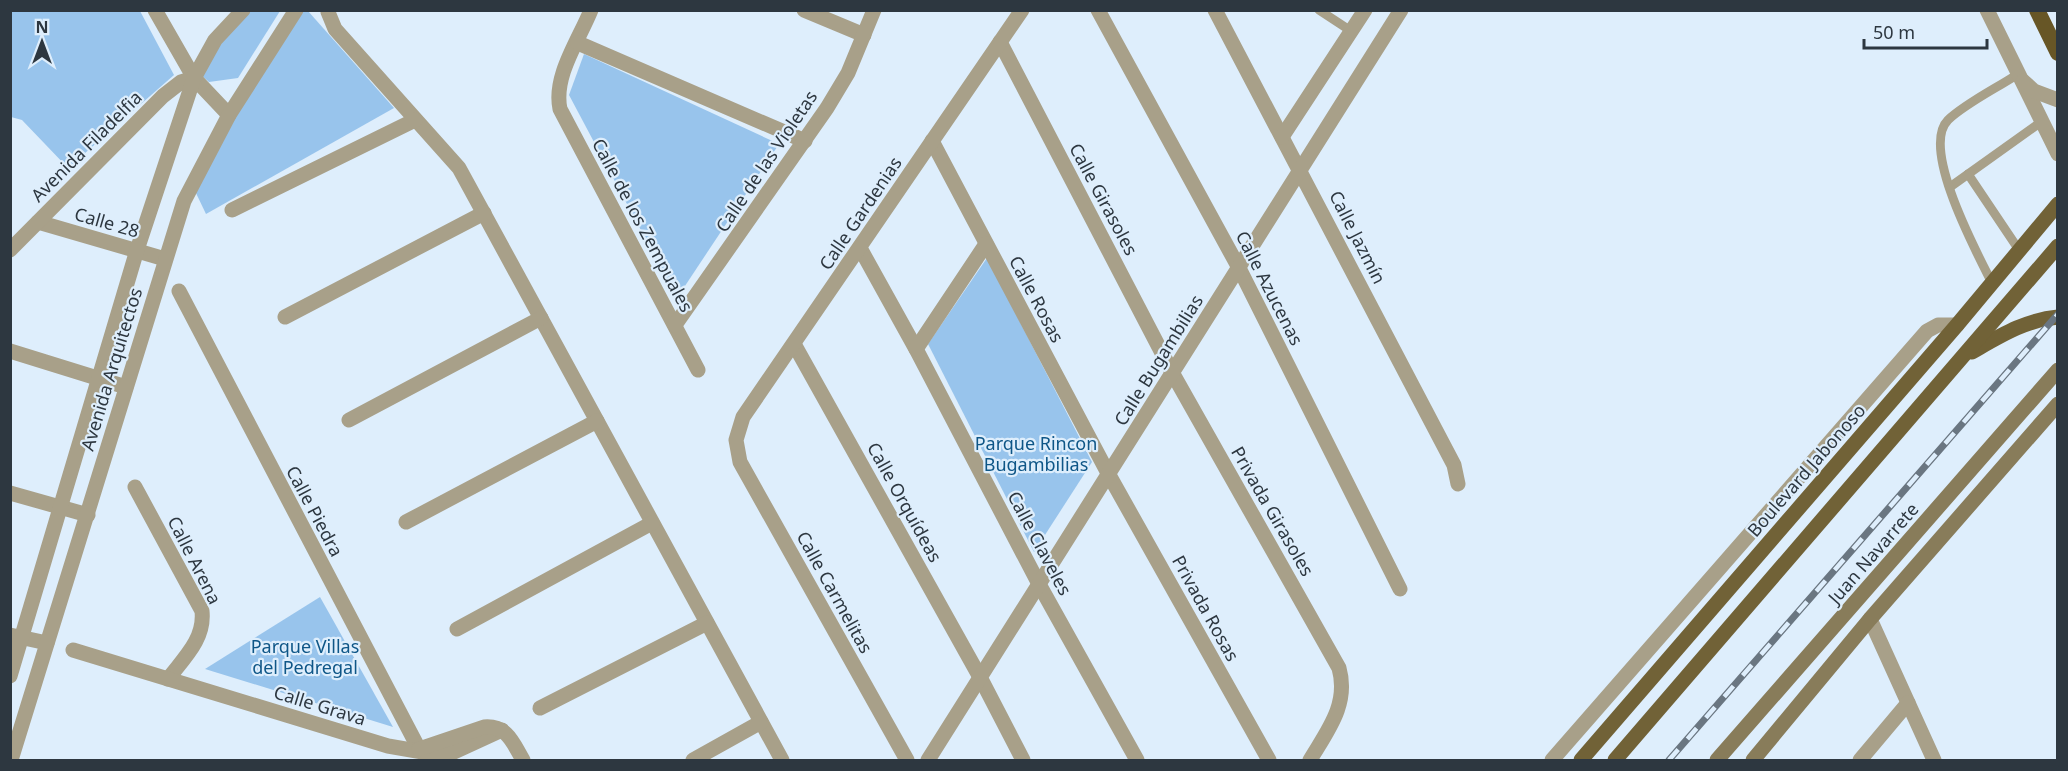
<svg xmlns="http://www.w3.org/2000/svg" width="2068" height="771" font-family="'Noto Sans',sans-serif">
	<rect width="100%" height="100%" fill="#deeefc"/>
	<g fill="#98c4ec">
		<path d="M10 11H140L174 75 68 168 22 120 11 117Z"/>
		<path d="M250 11H280L238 78 209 82 201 75 217 43Z"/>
		<path d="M302 11H308L394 108 206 214 195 191 243 98Z"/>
		<path d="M584 54 779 144 677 298 569 95Z"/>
		<path d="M987 258 1092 462 1034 552 928 344Z"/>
		<path d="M320 597 393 727 205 669Z"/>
	</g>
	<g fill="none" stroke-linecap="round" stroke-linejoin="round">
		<g stroke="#a8a089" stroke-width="9">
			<path d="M1319 10 1351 31"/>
			<path d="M1968 174 2019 250"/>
			<path d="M1950 187 2041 122"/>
			<path d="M1992 283C1977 253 1920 148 1948 120 1966 103 1997 88 2018 74"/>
		</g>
		<g stroke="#a8a089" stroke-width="15">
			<path d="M155 10 194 78"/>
			<path d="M591 10C579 40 553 76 560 109L698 370"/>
			<path d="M804 10 864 35"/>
			<path d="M1098 10 1239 268 1400 589"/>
			<path d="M1215 10 1454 465 1458 484"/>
			<path d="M328 12 335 29 459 168 782 760"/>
			<path d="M1000 42 1173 374 1339 668C1349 704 1328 730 1310 760"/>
			<path d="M578 43 805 141"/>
			<path d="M1282 137 1365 10"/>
			<path d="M932 141 1109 475 1269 760"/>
			<path d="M232 210 415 120"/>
			<path d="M38 222 165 259"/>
			<path d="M860 248 916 349 1040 586 1137 760"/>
			<path d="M179 291 419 749"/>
			<path d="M285 317 484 213"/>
			<path d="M675 325 827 108 848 73 874 10"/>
			<path d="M794 344 981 679 1023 760"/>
			<path d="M916 349 986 244"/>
			<path d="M10 351 126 387"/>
			<path d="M349 420 541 318"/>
			<path d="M135 487 202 611C205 639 184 658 168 679"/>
			<path d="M10 493 88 515"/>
			<path d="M406 522 597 421"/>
			<path d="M1870 619 1934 760"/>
			<path d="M457 629 652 523"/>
			<path d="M10 635 47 643"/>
			<path d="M73 650 388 746 440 755 452 753 502 730"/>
			<path d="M540 708 707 623"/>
			<path d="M419 749 484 727C507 725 513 743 523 760"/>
			<path d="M693 760 761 722"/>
			<path d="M907 760 740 462 736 440 743 417 1022 10"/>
			<path d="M928 760 1401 10"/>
			<path d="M1552 760 1927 331 1938 325H1957"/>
			<path d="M1860 760 1908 703"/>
		</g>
		<g stroke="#a8a089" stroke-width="15">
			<path d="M1987 10 2058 154"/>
			<path d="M194 78 229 115"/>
			<path d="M2023 81 2034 91 2058 100"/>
			<path d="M10 250 163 96 181 82 194 78"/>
			<path d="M10 676 137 250 194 78 215 40 243 10"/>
			<path d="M11 760 184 201 229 115 296 10"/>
		</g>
		<g stroke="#887c5a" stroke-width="15">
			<path d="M1717 760 2058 370"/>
			<path d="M1753 760 1870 619 2058 404"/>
		</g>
		<g stroke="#716237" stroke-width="15">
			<path d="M1972 352C2000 336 2025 320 2058 317"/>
			<path d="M1581 760 1957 325 2058 204"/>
			<path d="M1615 760 2058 246"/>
		</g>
		<path stroke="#675626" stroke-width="16" d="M2037 10 2058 53"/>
		<defs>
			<path id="rail" d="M1669 760 2058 314"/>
		</defs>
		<use href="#rail" stroke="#6a7681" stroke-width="7"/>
		<use href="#rail" stroke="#deeefc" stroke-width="4.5" stroke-dasharray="14" stroke-linecap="butt"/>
	</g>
	<g text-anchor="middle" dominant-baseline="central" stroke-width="4.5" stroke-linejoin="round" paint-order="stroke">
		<g font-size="18" fill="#2d3740" stroke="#deeefc">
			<text transform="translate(86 146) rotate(-45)">Avenida Filadelfia</text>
			<text transform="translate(766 161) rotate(-56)">Calle de las Violetas</text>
			<text transform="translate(1104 199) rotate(62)">Calle Girasoles</text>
			<text transform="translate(860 213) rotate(-56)">Calle Gardenias</text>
			<text transform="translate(107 222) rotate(16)">Calle 28</text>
			<text transform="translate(643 225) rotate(62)">Calle de los Zempuales</text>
			<text transform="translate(1358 237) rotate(63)">Calle Jazmín</text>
			<text transform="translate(1270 288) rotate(63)">Calle Azucenas</text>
			<text transform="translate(1037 299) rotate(62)">Calle Rosas</text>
			<text transform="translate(1158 360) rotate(-58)">Calle Bugambilias</text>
			<text transform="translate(111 369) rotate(-73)">Avenida Arquitectos</text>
			<text transform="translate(1806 470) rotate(-49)">Boulevard Jabonoso</text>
			<text transform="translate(905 502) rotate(61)">Calle Orquídeas</text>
			<text transform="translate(315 511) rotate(62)">Calle Piedra</text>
			<text transform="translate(1273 511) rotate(60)">Privada Girasoles</text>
			<text transform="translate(1040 543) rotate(62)">Calle Claveles</text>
			<text transform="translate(1873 553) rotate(-49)">Juan Navarrete</text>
			<text transform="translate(195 560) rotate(63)">Calle Arena</text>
			<text transform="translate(835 592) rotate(61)">Calle Carmelitas</text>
			<text transform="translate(1206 608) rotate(61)">Privada Rosas</text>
			<text transform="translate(320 705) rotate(17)">Calle Grava</text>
		</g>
		<g font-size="18" fill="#0e5687" stroke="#deeefc">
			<text x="1036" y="443">Parque Rincon<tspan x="1036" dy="21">Bugambilias</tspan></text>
			<text x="305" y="646">Parque Villas<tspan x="305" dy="21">del Pedregal</tspan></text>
		</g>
	</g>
	<rect width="2068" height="771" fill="none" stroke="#2d3740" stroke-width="24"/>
	<g transform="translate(42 42)" stroke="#deeefc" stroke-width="4.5" paint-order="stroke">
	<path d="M0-4.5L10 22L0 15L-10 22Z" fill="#2d3740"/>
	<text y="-9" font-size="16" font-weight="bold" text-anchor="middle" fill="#2d3740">N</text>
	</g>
	<path d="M1864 39v9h123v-9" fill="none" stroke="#2d3740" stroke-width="3"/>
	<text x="1873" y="39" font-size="18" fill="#2d3740" stroke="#deeefc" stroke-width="4.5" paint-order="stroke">50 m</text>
</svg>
